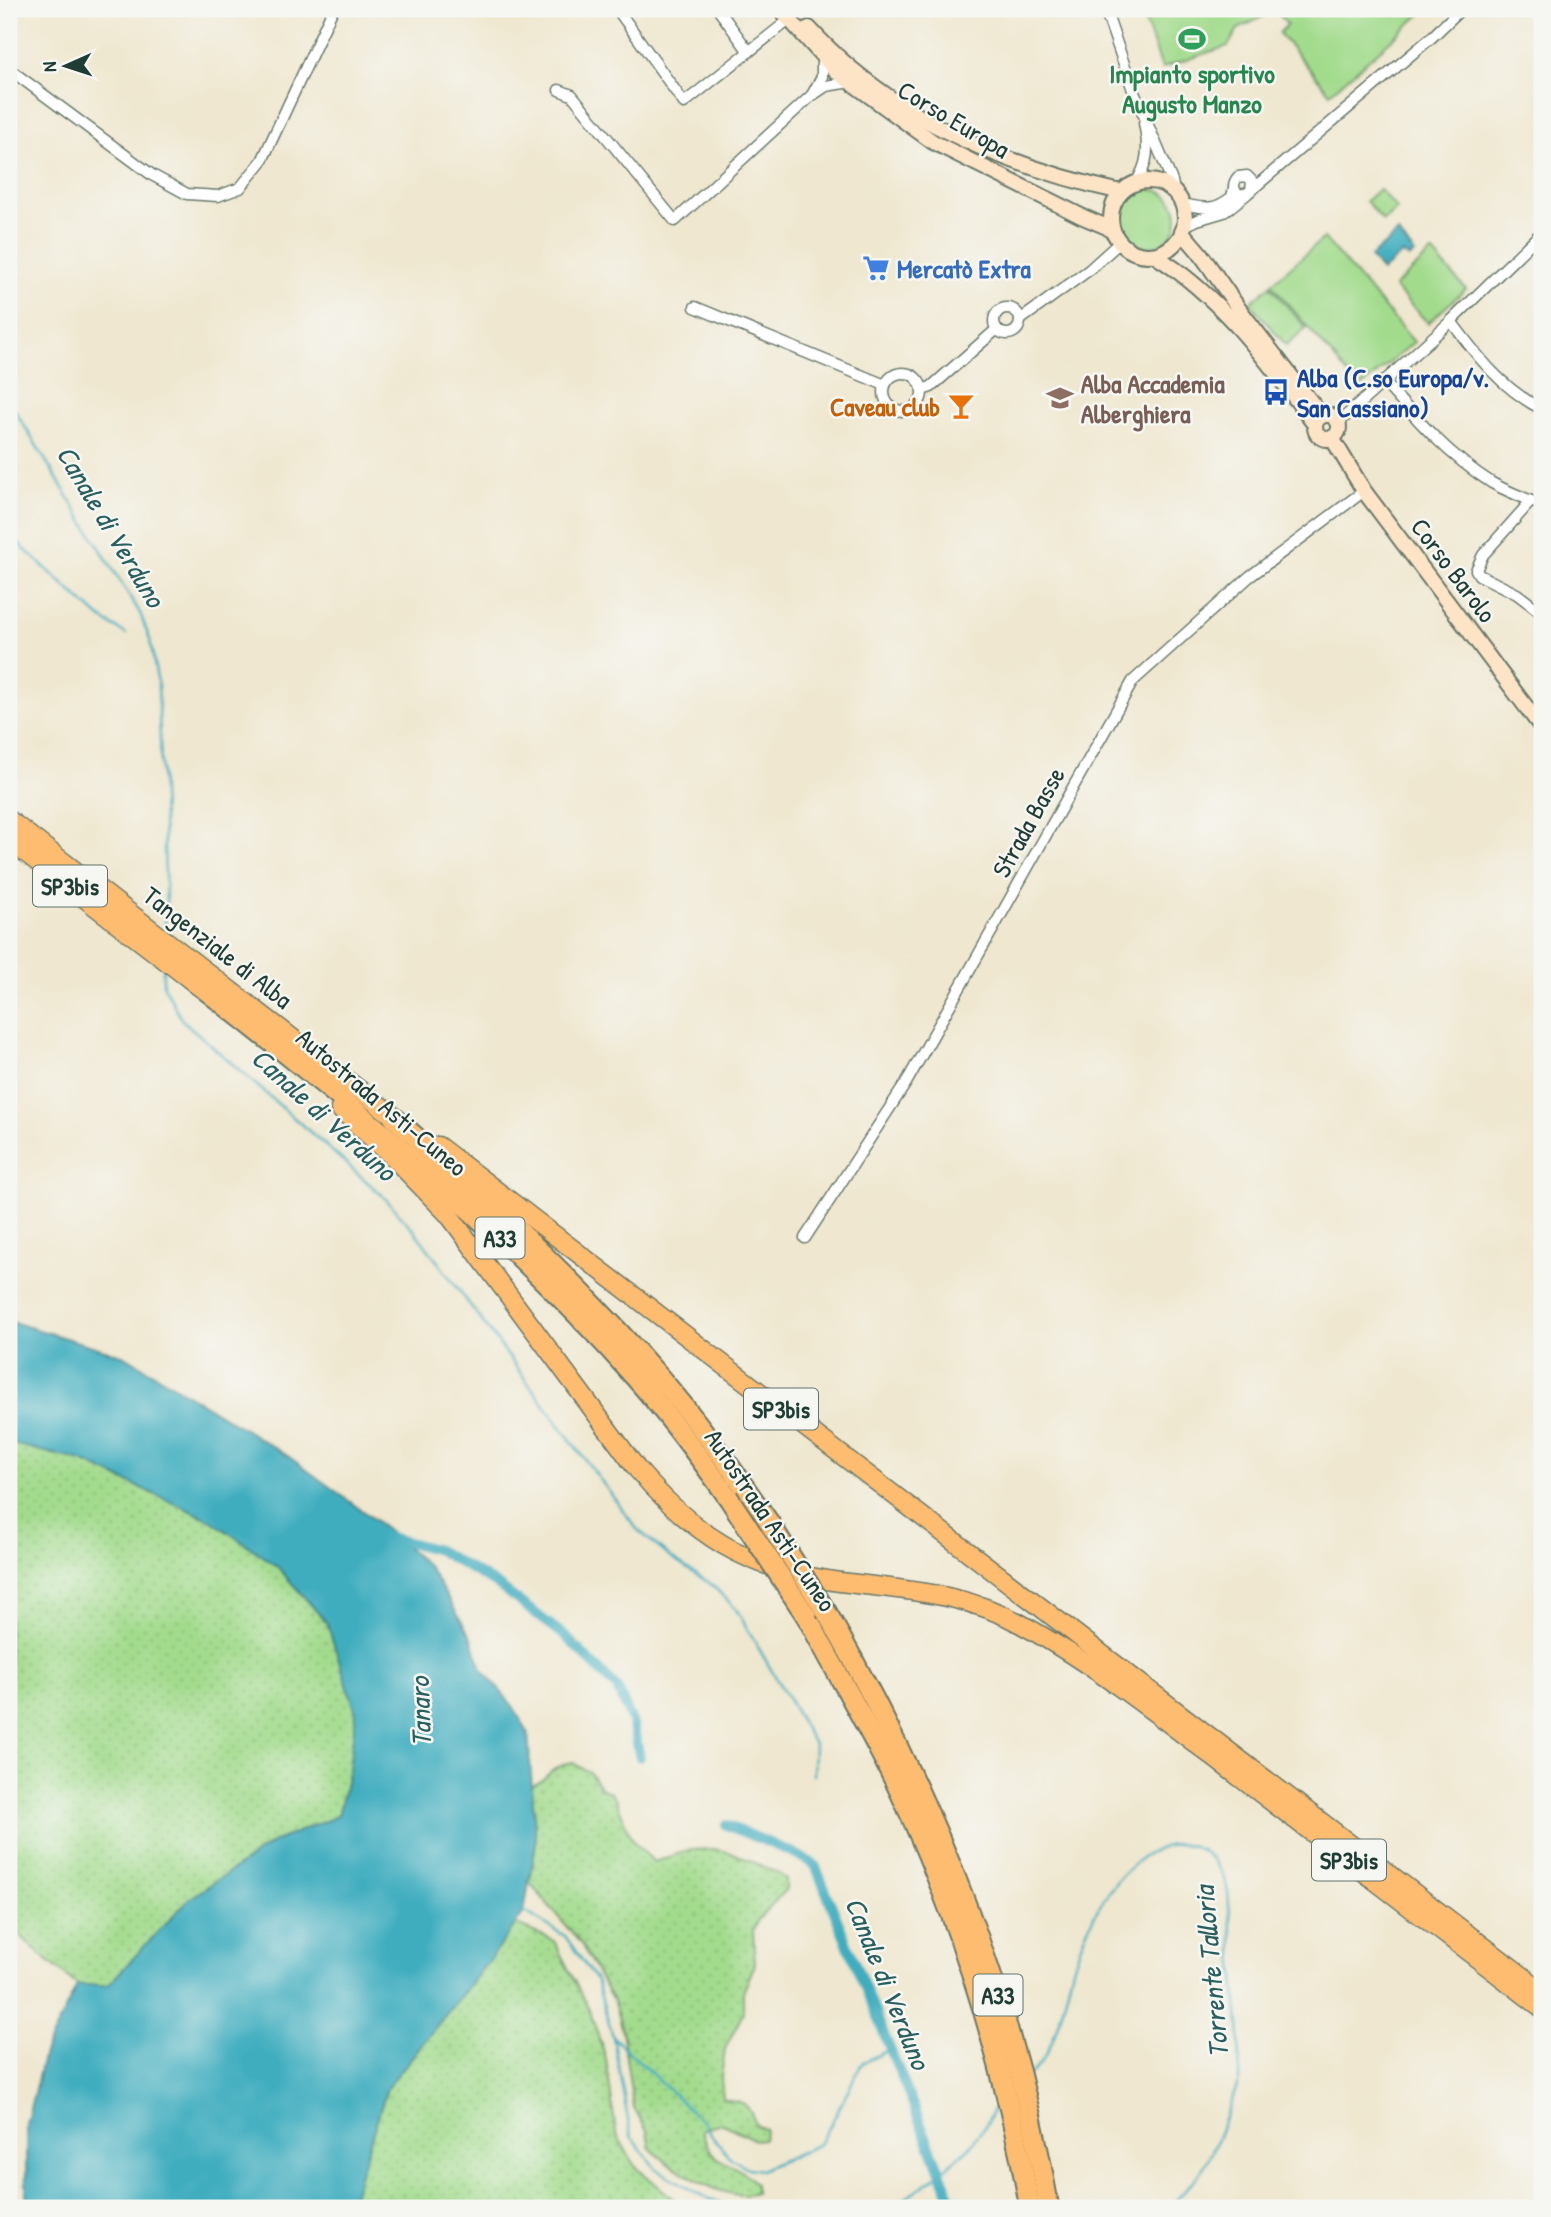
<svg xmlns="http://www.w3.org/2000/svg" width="1551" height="2217" font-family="'Patrick Hand',sans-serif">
	<defs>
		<pattern id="grass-dots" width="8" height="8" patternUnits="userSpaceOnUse" patternTransform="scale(1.75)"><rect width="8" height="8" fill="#a3db8d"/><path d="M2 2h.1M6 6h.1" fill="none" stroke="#8cbd7a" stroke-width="1.8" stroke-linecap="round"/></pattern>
	</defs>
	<rect width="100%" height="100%" fill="#f6f6f2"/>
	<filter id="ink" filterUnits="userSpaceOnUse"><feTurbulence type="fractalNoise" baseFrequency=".0143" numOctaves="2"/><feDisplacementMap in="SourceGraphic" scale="14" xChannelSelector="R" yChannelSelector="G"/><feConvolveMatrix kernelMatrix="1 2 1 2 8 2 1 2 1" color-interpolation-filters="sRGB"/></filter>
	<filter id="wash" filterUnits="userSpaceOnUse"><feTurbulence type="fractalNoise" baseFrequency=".00686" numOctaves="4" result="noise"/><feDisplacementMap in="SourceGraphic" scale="28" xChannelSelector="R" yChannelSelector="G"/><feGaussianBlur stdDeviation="1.57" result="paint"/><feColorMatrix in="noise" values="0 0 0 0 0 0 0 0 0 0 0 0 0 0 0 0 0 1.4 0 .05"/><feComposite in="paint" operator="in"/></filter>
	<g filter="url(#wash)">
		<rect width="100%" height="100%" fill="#efe7cf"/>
		<g fill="url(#grass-dots)" stroke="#618c60" stroke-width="2">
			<path d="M9 1443 82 1461 209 1519 276 1565 327 1623 356 1712 349 1770 338 1816 275 1841 188 1900 108 1985H77L34 1949 9 1923Z"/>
			<path d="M573 1763 589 1772 601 1788 610 1792 616 1800 632 1840 654 1862 689 1850 716 1849 735 1854 778 1873 786 1879V1889L757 1921 753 1931 755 1964 743 1992V2013L725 2049 721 2078 723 2098C729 2101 734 2100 740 2102 749 2105 753 2117 756 2125L765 2129 764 2139 755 2140 721 2123 702 2130C712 2171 736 2158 755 2184V2193C728 2204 669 2167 650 2148L647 2131 633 2106 622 2030 614 2003 581 1944 530 1883 536 1842 531 1787C551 1777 547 1767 573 1763Z"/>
			<path d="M515 1923C528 1932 542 1933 554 1941L589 2009 606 2058 616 2133 634 2165 678 2203 680 2208H349L387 2088 491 1958Z"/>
		</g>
		<g fill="#a3db8d" stroke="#618c60" stroke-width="2">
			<path d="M1141 9H1427L1330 93 1279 33 1287 25 1276 10 1238 29 1228 46 1162 68Z"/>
			<path d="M1379 189 1397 209 1383 221 1366 201Z"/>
			<circle cx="1148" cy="218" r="29"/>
			<path d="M1324 238 1414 342 1360 388 1271 284Z"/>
			<path d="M1432 252 1466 289 1428 323 1394 287Z"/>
			<path d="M1270 286 1306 328 1286 345 1250 303Z"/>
		</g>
		<g fill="#41adbf" stroke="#30757a" stroke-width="2">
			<path d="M1398 233 1415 254 1409 258 1402 254 1382 271 1370 257Z"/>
			<path d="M9 1321 125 1356 288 1456 387 1529 428 1566 470 1635 482 1669 513 1706 528 1733 536 1842 524 1912 491 1958 387 2088 349 2208H26V2124L44 2053 77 1985H108L188 1900 275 1841 338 1816 349 1770 356 1712 327 1623 276 1565 209 1519 82 1461 9 1443Z"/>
		</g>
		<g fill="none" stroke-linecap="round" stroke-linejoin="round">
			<g stroke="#41adbf" stroke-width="2.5">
				<path d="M9 401 140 613 150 640 158 685 166 900 165 932"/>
				<path d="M9 535 99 617 126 634"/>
				<path d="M163 967V984L181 1019 382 1195 414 1230 637 1529 671 1558 711 1584 736 1609 814 1744 813 1775"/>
				<path d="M522 1910 565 1936 596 1980 613 2037 631 2136 655 2168 706 2198 737 2208"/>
				<path d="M613 2037 704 2123 716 2142 732 2159 748 2168 761 2170 819 2144 830 2126 862 2063 889 2050"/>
				<path d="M1027 2076C1055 2060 1065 1995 1074 1965 1087 1923 1112 1872 1154 1851 1166 1845 1183 1841 1195 1847 1214 1856 1224 1874 1228 1892L1240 2037 1239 2081 1212 2152 1199 2175 1169 2208"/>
				<path d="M892 2208 933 2179 968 2149 987 2123 999 2097"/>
			</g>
			<g stroke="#41adbf" stroke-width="10">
				<path d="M386 1536 438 1550 496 1584 564 1635 617 1688 632 1721 640 1757"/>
				<path d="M726 1825 794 1853 815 1865 955 2208"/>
			</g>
		</g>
	</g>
	<g filter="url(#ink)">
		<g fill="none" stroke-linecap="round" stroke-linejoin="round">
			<defs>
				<g id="minor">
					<path d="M626 9 620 13 684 103 789 20"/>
					<path d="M718 9 749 52"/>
					<path d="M1105 9 1133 90 1172 181 1174 192"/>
					<path d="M9 69 152 175 187 194 218 196 240 188 262 161 333 9"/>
					<path d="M559 90 572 95 675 221 811 96 826 86 850 82"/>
					<path d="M812 95 822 77V56"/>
					<path d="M1135 184C1149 164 1149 147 1144 123"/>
					<path d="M1251 190 1252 181 1247 176 1238 177C1229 187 1237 199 1249 192L1432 37 1461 9"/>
					<path d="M1182 204C1204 208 1213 212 1232 197L1234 188"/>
					<path d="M1184 226 1197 220 1224 212 1247 194"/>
					<path d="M695 307 885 385"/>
					<circle cx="1007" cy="321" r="13"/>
					<path d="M1020 320 1089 270 1120 242"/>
					<path d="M1451 321C1476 355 1503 390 1542 409"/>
					<circle cx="903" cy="392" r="19"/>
					<path d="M1384 382C1417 420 1449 456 1492 483 1508 492 1526 498 1542 506"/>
					<path d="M922 390 931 387 997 329"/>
					<path d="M1338 423 1451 321 1542 232"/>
					<path d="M1531 501 1483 555 1476 570 1479 575 1517 594 1542 613"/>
					<path d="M805 1238 906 1083 1133 681 1249 577 1364 491"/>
				</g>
				<g id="secondary">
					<path d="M780 9 837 72 933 142 1081 216 1107 227 1114 233"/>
					<path d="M809 28C891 118 1004 166 1121 192"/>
					<circle cx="1148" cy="218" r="37"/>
					<path d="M1182 232 1200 253 1239 309 1322 416"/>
					<path d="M1154 255C1221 296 1269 363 1315 425"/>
					<circle cx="1327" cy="427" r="12"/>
					<path d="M1332 438 1364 491 1542 728"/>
				</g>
				<g id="trunk">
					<path d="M9 820 405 1125"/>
					<path d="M9 840 200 987"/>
					<path d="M340 1109 393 1157 449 1215 637 1469C694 1535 745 1568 833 1581 897 1590 963 1591 1021 1624 1099 1667 1171 1725 1242 1779 1342 1855 1442 1932 1542 2008"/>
					<path d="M438 1146 1542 1991"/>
				</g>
				<g id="motorway">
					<path d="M190 978C347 1100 501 1226 633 1375 667 1413 698 1455 728 1497"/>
					<path d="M394 1118C488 1200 580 1285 661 1379 701 1425 736 1474 770 1524"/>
					<path d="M827 1613C934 1800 1013 1995 1049 2208"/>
					<path d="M807 1617C838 1676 873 1734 901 1794 962 1925 1005 2066 1030 2208"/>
				</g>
			</defs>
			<use href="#minor" stroke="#68786a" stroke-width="13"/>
			<use href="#secondary" stroke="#68786a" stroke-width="18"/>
			<use href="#trunk" stroke="#68786a" stroke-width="21"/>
			<use href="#motorway" stroke="#68786a" stroke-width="23"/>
			<use href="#minor" stroke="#fff" stroke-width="10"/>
			<use href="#secondary" stroke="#fee4c6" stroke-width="14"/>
			<use href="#trunk" stroke="#fdbc70" stroke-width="18"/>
			<use href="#motorway" stroke="#fdbc70" stroke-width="19"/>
			<defs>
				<g id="motorway-bridge">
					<path d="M728 1497 807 1617"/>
					<path d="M770 1524 827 1613"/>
				</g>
			</defs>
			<use href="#motorway-bridge" stroke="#68786a" stroke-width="23" stroke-linecap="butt"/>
			<use href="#motorway-bridge" stroke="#fdbc70" stroke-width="19"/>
		</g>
	</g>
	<defs>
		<symbol id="stadium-bare" viewBox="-9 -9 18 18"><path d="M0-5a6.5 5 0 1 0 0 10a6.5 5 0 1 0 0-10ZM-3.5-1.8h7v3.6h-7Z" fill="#2e9e5b" stroke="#f6f6f2" stroke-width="2.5" paint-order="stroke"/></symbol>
		<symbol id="supermarket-bare" viewBox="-9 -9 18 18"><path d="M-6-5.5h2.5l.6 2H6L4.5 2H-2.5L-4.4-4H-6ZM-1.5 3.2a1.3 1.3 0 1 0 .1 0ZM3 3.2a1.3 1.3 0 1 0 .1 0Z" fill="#3f7fe0" stroke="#f6f6f2" stroke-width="2.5" paint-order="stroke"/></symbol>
		<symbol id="bus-bare" viewBox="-9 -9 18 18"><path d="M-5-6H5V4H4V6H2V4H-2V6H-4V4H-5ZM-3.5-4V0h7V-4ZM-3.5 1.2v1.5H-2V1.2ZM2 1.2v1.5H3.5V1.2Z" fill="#1a4fb4" stroke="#f6f6f2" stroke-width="2.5" paint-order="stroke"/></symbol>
		<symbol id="school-bare" viewBox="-9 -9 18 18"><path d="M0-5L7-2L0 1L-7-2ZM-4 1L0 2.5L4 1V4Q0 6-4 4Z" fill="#8d6e63" stroke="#f6f6f2" stroke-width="2.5" paint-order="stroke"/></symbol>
		<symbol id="bar-bare" viewBox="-9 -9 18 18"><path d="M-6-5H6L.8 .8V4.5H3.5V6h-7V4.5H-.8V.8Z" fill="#e8710a" stroke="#f6f6f2" stroke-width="2.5" paint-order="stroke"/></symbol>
	</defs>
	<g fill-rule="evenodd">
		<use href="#stadium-bare" x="1173" y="20" width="38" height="38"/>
		<use href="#supermarket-bare" x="857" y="249" width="38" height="38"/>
		<use href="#bus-bare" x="1257" y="373" width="38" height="38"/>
		<use href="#school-bare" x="1041" y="379" width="38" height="38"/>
		<use href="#bar-bare" x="942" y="387" width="38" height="38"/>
	</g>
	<g text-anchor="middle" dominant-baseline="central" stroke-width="5" stroke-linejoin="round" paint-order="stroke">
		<g fill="#f6f6f2" stroke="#60746d" stroke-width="2">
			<rect x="33" y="865.5" width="74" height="41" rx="5"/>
			<rect x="475.5" y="1217.5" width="49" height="41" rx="5"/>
			<rect x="744" y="1388.5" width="74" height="41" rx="5"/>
			<rect x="1312" y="1839.5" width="74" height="41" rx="5"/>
			<rect x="973.5" y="1974.5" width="49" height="41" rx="5"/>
		</g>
		<g font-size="24" font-weight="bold" fill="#1f3d34">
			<text x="70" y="886">SP3bis</text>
			<text x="500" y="1238">A33</text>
			<text x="781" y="1409">SP3bis</text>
			<text x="1349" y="1860">SP3bis</text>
			<text x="998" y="1995">A33</text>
		</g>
		<g font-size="26" font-weight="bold" fill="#27864d" stroke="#f6f6f2">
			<text x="1192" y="73">Impianto sportivo<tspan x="1192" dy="30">Augusto Manzo</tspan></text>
		</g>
		<g font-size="26" fill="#1f3d34" stroke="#f6f6f2">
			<text transform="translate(954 119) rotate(31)">Corso Europa</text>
			<text transform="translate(1454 570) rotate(53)">Corso Barolo</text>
			<text transform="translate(1028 822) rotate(-61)">Strada Basse</text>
			<text transform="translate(218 947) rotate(38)">Tangenziale di Alba</text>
			<text transform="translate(382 1102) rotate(40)">Autostrada Asti-Cuneo</text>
			<text transform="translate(771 1520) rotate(56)">Autostrada Asti-Cuneo</text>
		</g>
		<g font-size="26" font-weight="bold" fill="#366cbe" stroke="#f6f6f2" text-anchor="start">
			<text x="897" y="268">Mercatò Extra</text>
		</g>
		<g font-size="26" font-weight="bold" fill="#164399" stroke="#f6f6f2" text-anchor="start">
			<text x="1297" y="377">Alba (C.so Europa/v.<tspan x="1297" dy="30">San Cassiano)</tspan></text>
		</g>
		<g font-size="26" font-weight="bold" fill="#785e54" stroke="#f6f6f2" text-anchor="start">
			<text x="1081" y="383">Alba Accademia<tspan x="1081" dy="30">Alberghiera</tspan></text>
		</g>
		<g font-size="26" font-weight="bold" fill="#c56008" stroke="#f6f6f2" text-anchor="end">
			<text x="940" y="406">Caveau club</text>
		</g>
		<g font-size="28" font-style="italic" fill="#295f5e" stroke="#f6f6f2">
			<text transform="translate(111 526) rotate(59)">Canale di Verduno</text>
			<text transform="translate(324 1114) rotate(42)">Canale di Verduno</text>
			<text transform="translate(420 1712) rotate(-92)">Tanaro</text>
			<text transform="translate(1211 1972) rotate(-95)">Torrente Talloria</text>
			<text transform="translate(888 1983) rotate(68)">Canale di Verduno</text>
		</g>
	</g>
	<rect width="1551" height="2217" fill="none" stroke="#f6f6f2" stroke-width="35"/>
	<g transform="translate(66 66) rotate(267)" stroke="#f6f6f2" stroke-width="5" paint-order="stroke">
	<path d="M0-5L12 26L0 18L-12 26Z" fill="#1f3d34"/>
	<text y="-10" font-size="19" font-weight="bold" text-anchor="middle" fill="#1f3d34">N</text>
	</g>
</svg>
